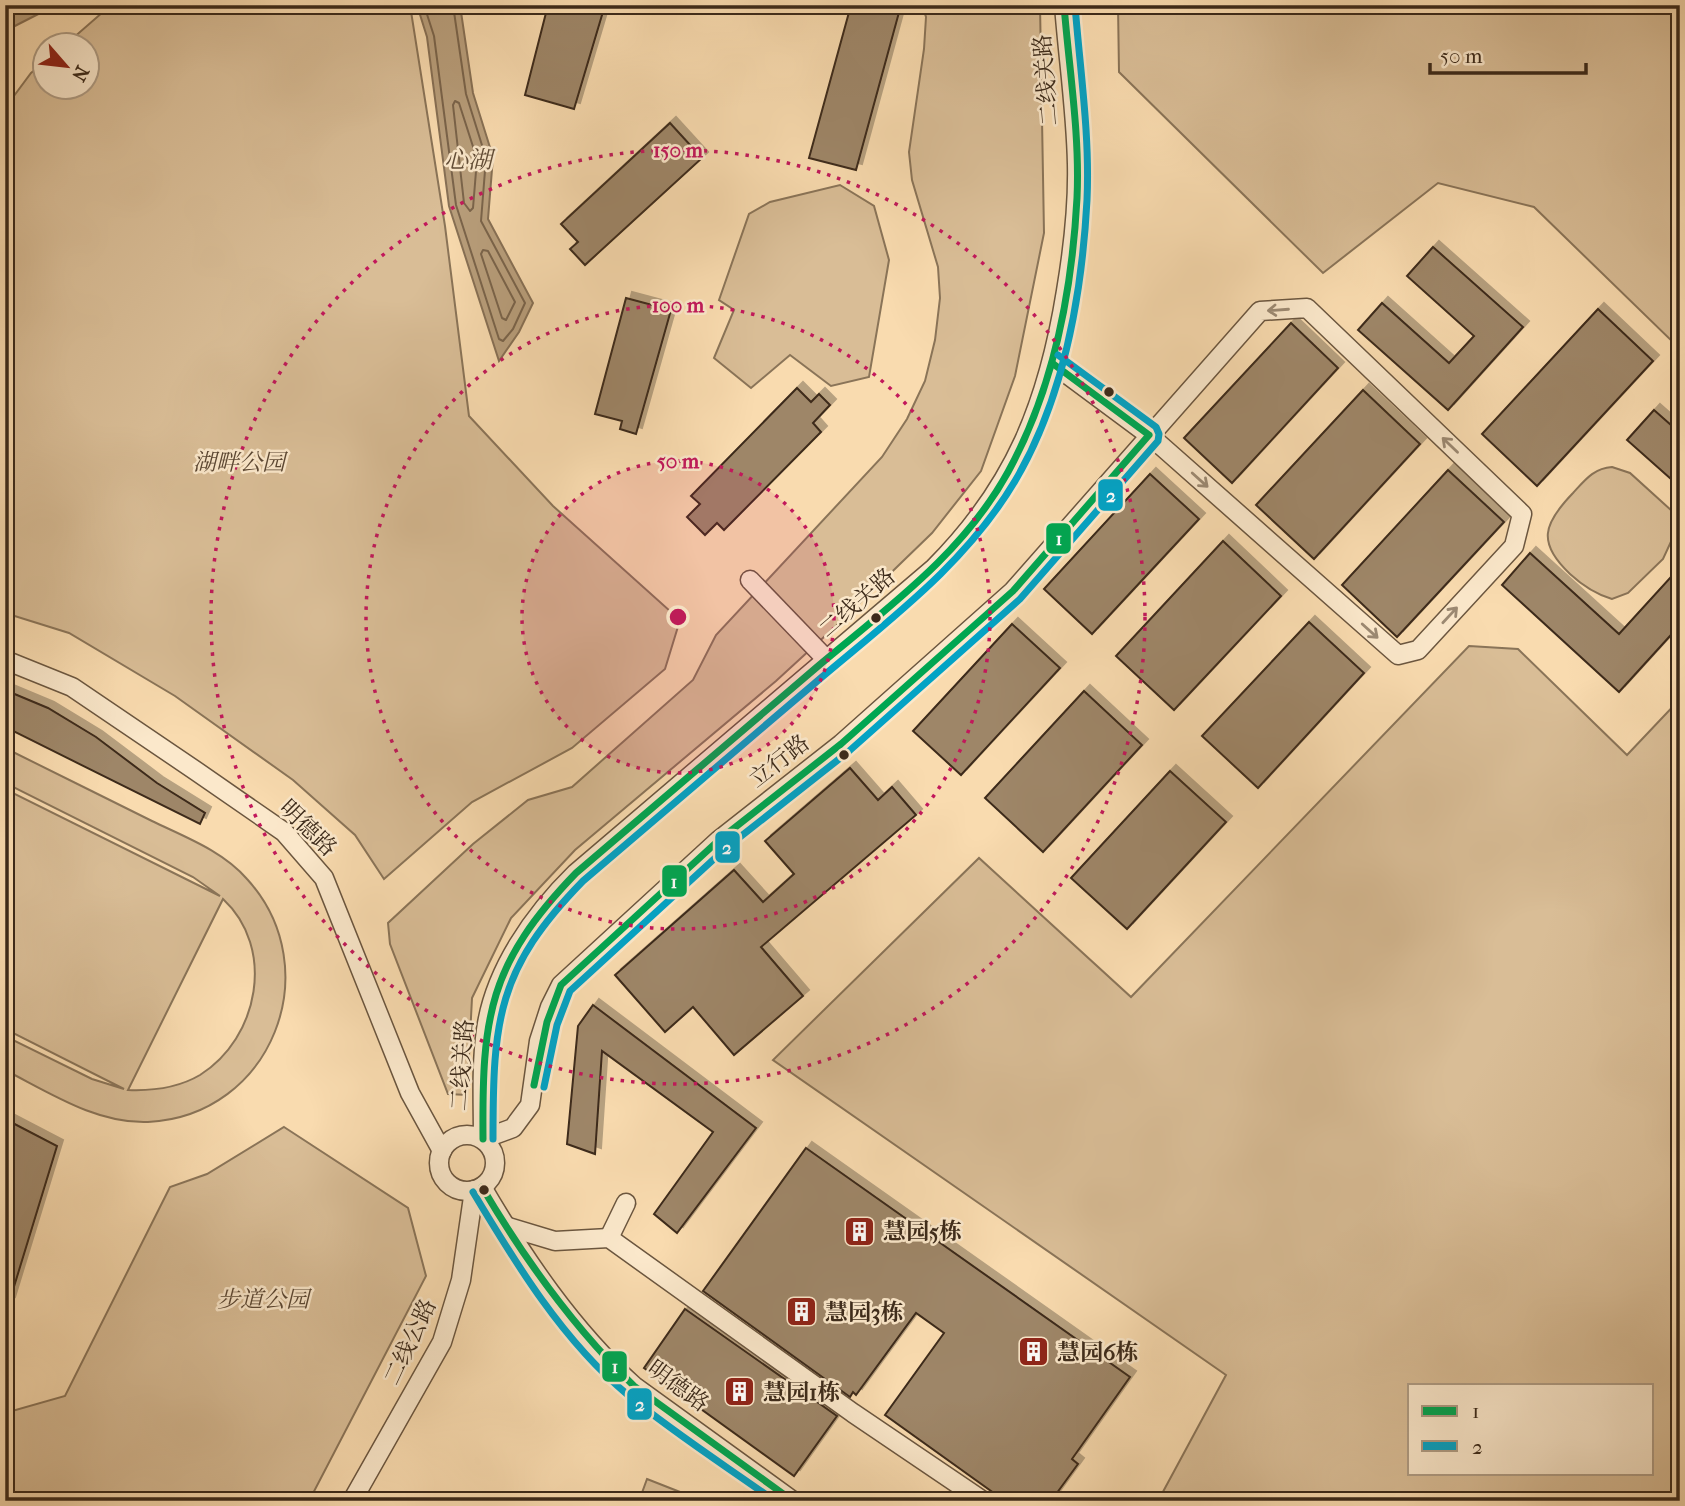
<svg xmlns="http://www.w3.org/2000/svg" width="1685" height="1506" font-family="'IM FELL French Canon','Noto Serif SC',serif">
	<defs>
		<filter id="shadow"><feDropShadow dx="6" dy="-6" stdDeviation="0" flood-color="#0004"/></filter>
	</defs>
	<rect width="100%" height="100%" fill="#f9dbaf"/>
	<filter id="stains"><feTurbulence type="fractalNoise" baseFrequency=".00286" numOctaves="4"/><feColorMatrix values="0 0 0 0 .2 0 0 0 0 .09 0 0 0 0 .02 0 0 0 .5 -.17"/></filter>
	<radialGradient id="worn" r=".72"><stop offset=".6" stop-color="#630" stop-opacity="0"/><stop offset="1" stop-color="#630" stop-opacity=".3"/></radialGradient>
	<g fill="#d9bd96" stroke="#8a7458" stroke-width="2" fill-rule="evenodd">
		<path d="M111 5H410L445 226 469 416 553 506 680 620 665 669 572 748 472 802 384 879 355 835 293 780 175 696 69 633 5 613V108L31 73 45 62 46 88H88V46L65 45Z"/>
		<path d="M922 5H1040L1044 233 1015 376 981 471 932 533 837 625 776 681 575 850 511 918 472 998 467 1095 448 1094 390 944 388 923 473 844 528 800 572 787 693 680 716 635 882 457 907 419 925 381 935 340 940 298 938 267 912 180 909 152 924 49 926 17Z"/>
		<path d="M1118 5H1680V349L1534 207 1438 183 1323 273 1119 72Z"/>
		<path d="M840 185 874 206 889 260 869 377 831 386 790 355 751 388 714 358 734 310 719 300 749 214 770 202Z"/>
		<path d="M1612 467 1630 473 1672 511 1675 533 1663 559 1628 593 1612 599C1595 594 1583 586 1570 574 1537 543 1543 524 1573 493 1585 480 1594 468 1612 467Z"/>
		<path d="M1469 646 1518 649 1627 755 1680 699V1501H1158L1226 1375 773 1060 979 858 1131 997ZM1410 1385H1652V1473H1410Z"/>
		<path d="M5 748C54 772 103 797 152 821 185 837 223 851 247 879 329 969 272 1116 148 1122 97 1124 50 1093 5 1070V1036L92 1079 124 1089 5 1029V789L220 896 193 877 5 783ZM223 899C276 948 259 1038 200 1075 178 1088 153 1091 128 1090Z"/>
		<path d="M284 1127 408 1208 426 1276 309 1501H5V1413L65 1396 170 1187 207 1174Z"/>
		<path d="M647 1479 703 1501H639Z"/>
	</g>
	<g fill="#b99f7c" stroke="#877055" stroke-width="2">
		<path d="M5 5H56L5 31Z"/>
		<path d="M417 5H460L473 93 493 157 488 219 533 303 519 332 499 361 449 206 427 37Z"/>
	</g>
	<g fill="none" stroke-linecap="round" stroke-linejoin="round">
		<g stroke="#7a644b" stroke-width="2">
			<path d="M424 5 434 36 456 205 499 339 503 341 513 329 525 303 481 221 486 158 466 94 453 5"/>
			<path d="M455 101 459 103 477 159 473 208 470 211 464 203 453 105Z"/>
			<path d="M483 250 488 251 515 302 506 320 502 318 481 254Z"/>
		</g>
	</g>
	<g fill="#9e8667" stroke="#3c2a1a" stroke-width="2" filter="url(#shadow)">
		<path d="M548 5H605L574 109 525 95Z"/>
		<path d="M851 5H901L856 170 809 158Z"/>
		<path d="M670 123 702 158 585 265 570 249 578 242 561 224Z"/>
		<path d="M1433 247 1523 327 1448 410 1358 330 1382 303 1449 363 1474 336 1407 276Z"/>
		<path d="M626 298 671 310 636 434 620 429 622 421 595 414Z"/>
		<path d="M1598 309 1653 361 1537 486 1482 434Z"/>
		<path d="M1291 323 1338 368 1232 483 1184 438Z"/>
		<path d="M797 388 811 402 819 394 830 405 813 423 821 432 724 530 717 523 705 535 687 517 700 504 691 496Z"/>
		<path d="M1363 390 1420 444 1314 559 1256 505Z"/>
		<path d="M1654 410 1680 433V487L1627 440Z"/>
		<path d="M1448 470 1504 522 1397 637 1342 585Z"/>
		<path d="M1150 474 1199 519 1092 634 1044 589Z"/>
		<path d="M1223 541 1281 596 1174 710 1116 656Z"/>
		<path d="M1530 553 1619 634 1680 567V625L1619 692 1502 585Z"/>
		<path d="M1309 622 1364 673 1258 788 1202 736Z"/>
		<path d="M1012 624 1060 668 961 775 913 731Z"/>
		<path d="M5 690 48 708 96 737 157 783 205 813 200 824 5 727Z"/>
		<path d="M1084 691 1142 745 1043 852 985 798Z"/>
		<path d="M850 768 878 800 892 787 916 815 761 947 803 996 734 1055 693 1007 665 1032 615 975 734 870 763 902 794 874 765 841Z"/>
		<path d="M1170 771 1226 822 1127 929 1071 878Z"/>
		<path d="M593 1005 756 1128 677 1233 654 1214 713 1132 602 1051 595 1154 567 1144 578 1026Z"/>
		<path d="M5 1119 57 1146 9 1303 5 1302Z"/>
		<path d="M806 1148 1130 1377 1072 1459 1078 1464 1051 1501H1005L885 1415 944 1333 916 1313 856 1395 853 1392 850 1397 703 1291Z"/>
		<path d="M685 1309 837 1416 794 1476 644 1368Z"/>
	</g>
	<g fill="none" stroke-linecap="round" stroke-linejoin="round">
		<defs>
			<g id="street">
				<path d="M750 580 827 660"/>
				<path d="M5 660 72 687 196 771 284 832 324 878 410 1093 442 1151"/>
				<circle cx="467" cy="1163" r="28"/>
				<path d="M483 1139 513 1128 530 1105 539 1041 550 1007 561 985 719 840 841 744 1013 591 1260 311 1307 308 1522 514 1514 546 1418 650 1398 655 1149 435 1052 363"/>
				<path d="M483 1139C483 1103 481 1066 486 1030 494 971 534 914 576 873L934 568C1015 487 1048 403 1066 291 1073 249 1078 207 1077 164 1076 111 1068 58 1064 5"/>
				<path d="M482 1187C524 1259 572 1330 634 1386L793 1501"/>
				<path d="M505 1226 555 1241 609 1238 853 1413 983 1501"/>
				<path d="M609 1238 626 1203"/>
				<path d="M352 1501 442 1342 461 1280 474 1190"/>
			</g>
		</defs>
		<use href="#street" stroke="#6b563f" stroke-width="21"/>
		<use href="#street" stroke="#fbe8cb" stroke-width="18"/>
		<defs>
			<g id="bus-1">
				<path d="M534 1085 547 1022 561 985 719 840 841 744 1013 591 1149 435 1052 363"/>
				<path d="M483 1139C482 1017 488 964 576 873 656 804 737 736 817 667 887 608 963 554 1008 472 1053 390 1072 292 1077 198 1080 134 1069 69 1064 5"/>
				<path d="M482 1187C525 1260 573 1327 634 1386L793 1501"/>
			</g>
			<g id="bus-2">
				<path d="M544 1087 557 1025 570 991 726 848 848 752 1020 599 1158 441 1159 434 1156 427 1058 355"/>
				<path d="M493 1139C493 1020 497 969 583 881 663 813 743 745 822 677 893 617 967 562 1015 481 1064 398 1082 294 1087 200 1090 135 1080 70 1075 5"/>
				<path d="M473 1192C516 1264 563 1341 628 1395 674 1433 726 1466 775 1501"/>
			</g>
		</defs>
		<use href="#bus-1" stroke="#fbe8cb" stroke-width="12"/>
		<use href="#bus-2" stroke="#fbe8cb" stroke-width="12"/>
		<use href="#bus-1" stroke="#00a651" stroke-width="7"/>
		<use href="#bus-2" stroke="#03a3c5" stroke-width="7"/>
	</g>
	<defs><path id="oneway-shaft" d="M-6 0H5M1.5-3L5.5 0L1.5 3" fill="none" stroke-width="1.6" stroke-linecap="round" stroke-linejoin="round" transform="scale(1.75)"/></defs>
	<g stroke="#9c8972">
		<use href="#oneway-shaft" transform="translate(1278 310) rotate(176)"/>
		<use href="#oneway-shaft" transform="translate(1450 445) rotate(-136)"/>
		<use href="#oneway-shaft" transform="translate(1200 480) rotate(42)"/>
		<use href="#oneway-shaft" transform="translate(1450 615) rotate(-47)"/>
		<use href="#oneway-shaft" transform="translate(1370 631) rotate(42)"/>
	</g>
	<circle cx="678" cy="617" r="156" fill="#c2185b" fill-opacity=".12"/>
	<g fill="none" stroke="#c2185b" stroke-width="3.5" stroke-dasharray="3.5 7">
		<circle cx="678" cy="617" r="156"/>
		<circle cx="678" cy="617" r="312"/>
		<circle cx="678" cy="617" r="467"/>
	</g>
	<defs>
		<symbol id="building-square" viewBox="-11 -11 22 22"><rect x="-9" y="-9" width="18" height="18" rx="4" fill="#8f2418" stroke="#fbe8cb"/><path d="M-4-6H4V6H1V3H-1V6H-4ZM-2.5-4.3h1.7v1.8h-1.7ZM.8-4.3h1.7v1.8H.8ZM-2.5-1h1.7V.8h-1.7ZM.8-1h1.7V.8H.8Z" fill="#fff"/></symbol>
	</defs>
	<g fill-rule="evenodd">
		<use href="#building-square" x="842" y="1214" width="35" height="35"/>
		<use href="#building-square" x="784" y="1294" width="35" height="35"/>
		<use href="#building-square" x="1016" y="1334" width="35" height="35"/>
		<use href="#building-square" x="722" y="1374" width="35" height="35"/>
	</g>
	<g fill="#3c2a1a" stroke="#fbe8cb" stroke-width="2.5">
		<circle cx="1109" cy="392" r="6"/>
		<circle cx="876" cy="618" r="6"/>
		<circle cx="844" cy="755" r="6"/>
		<circle cx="484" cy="1190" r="6"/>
	</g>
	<g text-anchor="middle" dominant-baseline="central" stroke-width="5" stroke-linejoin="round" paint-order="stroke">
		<g font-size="23" fill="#3c2a1a" stroke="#fbe8cb">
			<text transform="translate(1046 80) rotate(-95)">二线关路</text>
			<text transform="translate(857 603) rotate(-41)">二线关路</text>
			<text transform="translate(779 761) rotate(-38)">立行路</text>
			<text transform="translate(308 828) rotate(44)">明德路</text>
			<text transform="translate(462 1065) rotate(-86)">二线关路</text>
			<text transform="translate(410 1342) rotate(-65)">二线公路</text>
			<text transform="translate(678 1386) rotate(36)">明德路</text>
		</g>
		<g font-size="23" font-style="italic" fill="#5b4733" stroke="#fbe8cb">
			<text x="239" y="462">湖畔公园</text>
			<text x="263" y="1299">步道公园</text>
		</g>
		<g font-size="23" font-weight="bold" fill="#3c2a1a" stroke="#fbe8cb" text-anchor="start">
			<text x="883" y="1231">慧园5栋</text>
			<text x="825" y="1312">慧园3栋</text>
			<text x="1057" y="1352">慧园6栋</text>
			<text x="763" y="1392">慧园1栋</text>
		</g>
		<g font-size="24" font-style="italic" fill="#624d37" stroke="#fbe8cb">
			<text x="468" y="160">心湖</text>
		</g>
	</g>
	<circle cx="678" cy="617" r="10" fill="#c2185b" stroke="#fbe8cb" stroke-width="3.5"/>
	<g font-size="21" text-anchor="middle" font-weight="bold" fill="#c2185b" stroke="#fbe8cb" stroke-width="5" stroke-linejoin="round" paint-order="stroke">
		<text x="678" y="157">150 m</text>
		<text x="678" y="312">100 m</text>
		<text x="678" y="468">50 m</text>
	</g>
	<g stroke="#fbe8cb" stroke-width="2.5">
		<rect x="1097" y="478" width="27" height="34" rx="7" fill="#03a3c5"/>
		<rect x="1045" y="522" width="27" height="33" rx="7" fill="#00a651"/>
		<rect x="714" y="830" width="27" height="34" rx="7" fill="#03a3c5"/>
		<rect x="661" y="864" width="27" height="34" rx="7" fill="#00a651"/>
		<rect x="601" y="1350" width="27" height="33" rx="7" fill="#00a651"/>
		<rect x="626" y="1387" width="27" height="34" rx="7" fill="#03a3c5"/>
	</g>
	<g font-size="19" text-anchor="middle" font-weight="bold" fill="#fff">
		<text x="1111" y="502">2</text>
		<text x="1059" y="545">1</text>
		<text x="727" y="854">2</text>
		<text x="674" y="888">1</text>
		<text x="615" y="1373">1</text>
		<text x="640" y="1411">2</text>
	</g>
	<rect width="1685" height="1506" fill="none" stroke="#f9dbaf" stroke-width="28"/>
	<rect x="7" y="7" width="1671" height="1492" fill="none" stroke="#3c2a1a" stroke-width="3.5"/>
	<rect x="14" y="14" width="1657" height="1478" fill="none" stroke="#3c2a1a" stroke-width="2"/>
	<rect x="1408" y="1384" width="245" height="91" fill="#fbe8cb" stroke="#af9c84" stroke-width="2"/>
	<rect x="1422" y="1406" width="35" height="10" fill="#00a651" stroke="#af9c84" stroke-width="2"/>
	<text x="1472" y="1418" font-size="21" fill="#3c2a1a">1</text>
	<rect x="1422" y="1441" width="35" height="10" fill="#03a3c5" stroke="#af9c84" stroke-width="2"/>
	<text x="1472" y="1454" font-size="21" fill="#3c2a1a">2</text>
	<g transform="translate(66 66) rotate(118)"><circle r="33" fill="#fbe8cb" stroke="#af9c84" stroke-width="2"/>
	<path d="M0-5L12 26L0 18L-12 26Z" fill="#8f2418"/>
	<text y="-10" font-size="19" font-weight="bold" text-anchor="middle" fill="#3c2a1a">N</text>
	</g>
	<path d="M1430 63v10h156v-10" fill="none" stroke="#3c2a1a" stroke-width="3.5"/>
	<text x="1440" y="63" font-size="21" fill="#3c2a1a" stroke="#fbe8cb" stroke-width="5" paint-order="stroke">50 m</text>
	<rect width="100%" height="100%" filter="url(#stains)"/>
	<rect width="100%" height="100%" fill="url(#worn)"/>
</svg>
